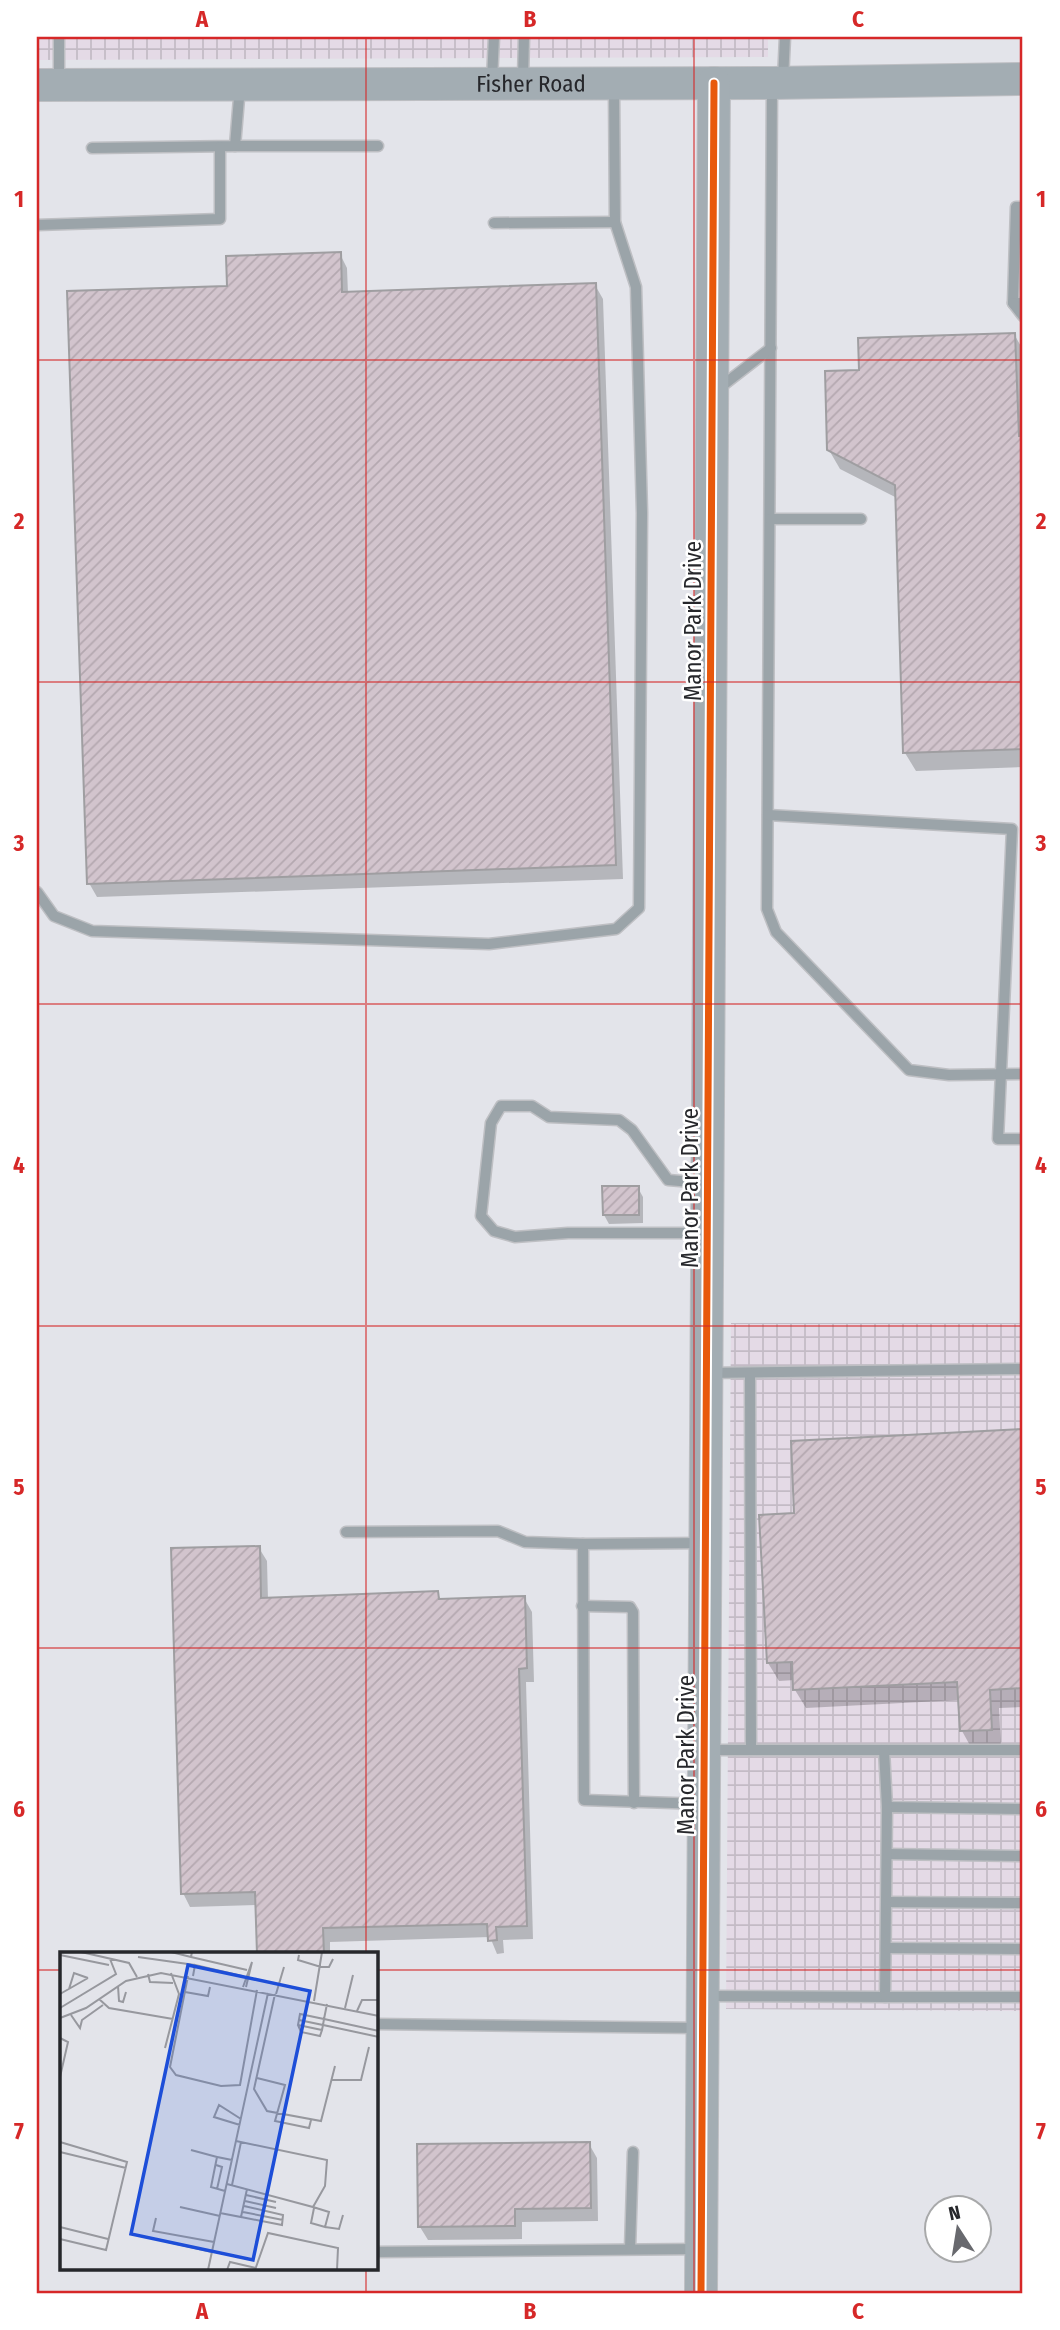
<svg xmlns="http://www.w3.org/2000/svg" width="1060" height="2330" font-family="'Fira Sans Condensed',sans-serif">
	<defs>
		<pattern id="industrial-grid" width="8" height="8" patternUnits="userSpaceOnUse" patternTransform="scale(1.75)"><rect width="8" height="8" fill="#e4dae6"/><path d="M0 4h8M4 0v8" fill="none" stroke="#c3bbc5"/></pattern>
		<pattern id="building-hatch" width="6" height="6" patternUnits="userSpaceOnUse" patternTransform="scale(1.75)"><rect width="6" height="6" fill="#d2c4cd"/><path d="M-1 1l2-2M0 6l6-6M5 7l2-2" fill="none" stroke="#b4a8b0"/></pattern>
	</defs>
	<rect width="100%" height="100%" fill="#e3e4ea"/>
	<g fill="url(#industrial-grid)">
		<path d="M37 37H768V57L37 60Z"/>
		<path d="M731 1323H1023V2011L726 2009Z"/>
	</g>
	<g fill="#0003">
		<path d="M340 254 347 268 348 294 595 285 603 299 623 879 97 897 89 883 229 288Z"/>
		<path d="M1014 334 1023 350V767L916 771 905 753 897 498 840 469 829 450 860 372Z"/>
		<path d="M604 1188H638L643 1197V1223L609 1224 604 1215Z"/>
		<path d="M1023 1431V1707L999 1708 1001 1748 972 1749 962 1731 960 1700 806 1708 795 1690V1680L779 1681 768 1663 796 1515 792 1443Z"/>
		<path d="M259 1548 267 1561 268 1600 437 1593 442 1601 524 1598 532 1612 534 1682H526L533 1939 503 1940 504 1953 497 1954 490 1937 330 1942V1954H259L258 1905 190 1907 183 1893Z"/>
		<path d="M589 2144 597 2158 598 2221 522 2222V2239L428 2240 420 2227Z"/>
	</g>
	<g fill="url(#building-hatch)" stroke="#9f9ea1" stroke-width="2">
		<path d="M341 252 342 292 596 283 616 865 87 884 67 291 227 286 226 256Z"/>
		<path d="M1015 333 1019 436H1023V749L903 753 895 485 827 450 825 371 859 370 858 338Z"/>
		<path d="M602 1186H639V1215H603Z"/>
		<path d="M1023 1429V1688L990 1690 992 1730 960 1731 957 1682 793 1690 792 1662 767 1663 759 1515 794 1513 791 1441Z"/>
		<path d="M260 1546 261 1598 438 1591 439 1599 525 1596 527 1668 519 1669 527 1926 496 1927 497 1940 488 1941 487 1924 323 1928 324 1954H257L255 1892 181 1894 171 1548Z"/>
		<path d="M590 2142 591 2208 515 2209V2226L418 2227 417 2144Z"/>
	</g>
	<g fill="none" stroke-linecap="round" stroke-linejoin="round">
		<defs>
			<g id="lane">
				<path d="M523 79 524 37"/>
				<path d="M492 80 494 37"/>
				<path d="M783 80 785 37"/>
				<path d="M59 82V37"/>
				<path d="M772 86 767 909 776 932 909 1070 949 1075 1023 1074"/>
				<path d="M235 146H378"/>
				<path d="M92 148 235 146 240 86"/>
				<path d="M1023 207H1016L1013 303H1023"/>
				<path d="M494 223 615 222"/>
				<path d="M37 225 220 219V147"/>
				<path d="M1013 303 1023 316"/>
				<path d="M718 389 771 348"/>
				<path d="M770 519H861"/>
				<path d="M768 815 1012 829 998 1139H1023"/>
				<path d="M37 892 54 916 92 931 489 944 616 929 639 908 642 513 636 287 615 222 614 86"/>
				<path d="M704 1183 668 1180 632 1130 619 1120 549 1117 532 1106H501L491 1123 481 1216 494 1231 515 1237 568 1233H706"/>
				<path d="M708 1373 1023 1369"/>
				<path d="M750 1373 751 1750"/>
				<path d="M346 1532 498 1531 525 1542 583 1544"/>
				<path d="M702 1543 583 1544 584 1800 702 1804"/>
				<path d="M582 1606 630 1607 633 1612 634 1803"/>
				<path d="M708 1750H1023"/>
				<path d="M887 1807 1023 1809"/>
				<path d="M887 1854 1023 1856"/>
				<path d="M887 1902 1023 1903"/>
				<path d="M887 1948 1023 1949"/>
				<path d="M705 1996 885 1997 887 1807 884 1750"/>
				<path d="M885 1997H1023"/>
				<path d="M376 2024 699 2028"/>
				<path d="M630 2249 633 2152"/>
				<path d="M376 2252 699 2249"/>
			</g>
			<g id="secondary">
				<path id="s1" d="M37 85 772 83 1023 79"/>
				<path d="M701 2293 714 83"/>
			</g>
		</defs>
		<use href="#lane" stroke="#bebfc3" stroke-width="13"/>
		<use href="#secondary" stroke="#bebfc3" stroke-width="34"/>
		<use href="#lane" stroke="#9ba4a9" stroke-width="10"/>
		<use href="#secondary" stroke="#a3adb3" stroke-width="32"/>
		<defs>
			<path id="cycleway" d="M701 2293 714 83"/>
		</defs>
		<use href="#cycleway" stroke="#fff" stroke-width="11"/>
		<use href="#cycleway" stroke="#e8590c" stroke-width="7"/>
	</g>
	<path fill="none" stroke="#d62828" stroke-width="2" stroke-opacity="0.55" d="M366 37V1954M694 37V2293M37 360H1023M37 682H1023M37 1004H1023M37 1326H1023M37 1648H1023M37 1970H61M376 1970H1023M366 2269V2293"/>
	<g text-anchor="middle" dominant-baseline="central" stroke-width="5" stroke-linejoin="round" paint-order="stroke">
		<g font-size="23" fill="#26272b" stroke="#fff">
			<text stroke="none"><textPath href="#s1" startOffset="494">Fisher Road</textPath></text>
			<text transform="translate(693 621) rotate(-90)">Manor Park Drive</text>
			<text transform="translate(690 1188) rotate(-90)">Manor Park Drive</text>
			<text transform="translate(686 1755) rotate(-90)">Manor Park Drive</text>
		</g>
	</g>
	<g transform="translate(60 1952)">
		<rect width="318" height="318" fill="#e3e4ea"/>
		<path fill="none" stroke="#97989e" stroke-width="2" d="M21 0 69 11 77 25M111 0 131 5 132 0M0 3 49 13M239 3 238 8 261 15H269L273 7M78 5 135 13M131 5 187 18M88 22 90 30 113 31M128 24 110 115 116 123 161 134 180 133 197 38M133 24 135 13 182 24M58 34 59 49 63 50 66 40M183 35 192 10 186 35M9 37 14 21 28 26M125 40 148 44 150 35M0 42 28 26M215 42 194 137 207 159 261 169 275 114M216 42 224 15M39 47 49 56 113 67M254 49 262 0M267 52 264 67 240 62 238 73 262 78 263 73 319 85M0 56 56 22 50 7M285 56 293 23M297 59 302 48H319M11 63 20 76 22 68 43 53M0 66 26 56 66 29 101 21 319 64M239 68 263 73 264 67 319 79M238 73 241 80 260 84 262 78M0 86 8 90 0 125M105 96 119 42 111 21M197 126 225 133 215 169 249 176 251 168M272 128H301L309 95M180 173 154 165 159 153 181 167M0 190 67 210 46 298 0 287M131 198 157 205M0 200 66 216M156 213 162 215 157 237M167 232 253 255 265 234 267 208 176 189M172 233 181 190M165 239 151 235 157 205 172 208M186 243 216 250M185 249 216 256M120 255 160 264M253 255 269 260 265 275 251 271 254 256M183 260 223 268M160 261 181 265 187 237M181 265 222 273 223 263 184 254M96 266 93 279 154 290M0 275 48 287M265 275 279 277 283 263M108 290 152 300M148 318 208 41M167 318 170 310 196 316M195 318 208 281 278 296 277 318"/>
		<path fill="#1d4ed8" fill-opacity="0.15" stroke="#1d4ed8" stroke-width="3.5" d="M128 13 250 39 193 308 71 282Z"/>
		<rect width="318" height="318" fill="none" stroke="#26272b" stroke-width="3.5"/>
	</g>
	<rect width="1060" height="2330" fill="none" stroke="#ffffff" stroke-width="77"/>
	<g transform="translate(958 2229) rotate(348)"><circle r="33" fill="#ffffff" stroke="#a8a9aa" stroke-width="2"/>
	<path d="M0-5L12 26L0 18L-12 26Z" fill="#68696e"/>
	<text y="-10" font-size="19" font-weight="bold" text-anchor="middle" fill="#26272b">N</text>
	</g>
	<rect x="38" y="38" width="983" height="2254" fill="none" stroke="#d62828" stroke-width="2.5"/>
	<g font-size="23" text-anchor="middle" font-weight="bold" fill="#d62828">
		<text x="202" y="27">A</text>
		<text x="530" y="27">B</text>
		<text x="858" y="27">C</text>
		<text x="19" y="207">1</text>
		<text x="1041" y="207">1</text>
		<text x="19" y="529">2</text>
		<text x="1041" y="529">2</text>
		<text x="19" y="851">3</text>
		<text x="1041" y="851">3</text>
		<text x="19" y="1173">4</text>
		<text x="1041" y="1173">4</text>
		<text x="19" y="1495">5</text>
		<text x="1041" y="1495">5</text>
		<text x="19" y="1817">6</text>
		<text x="1041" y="1817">6</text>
		<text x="19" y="2139">7</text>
		<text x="1041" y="2139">7</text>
		<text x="202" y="2319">A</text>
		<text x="530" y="2319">B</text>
		<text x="858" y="2319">C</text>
	</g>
</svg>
